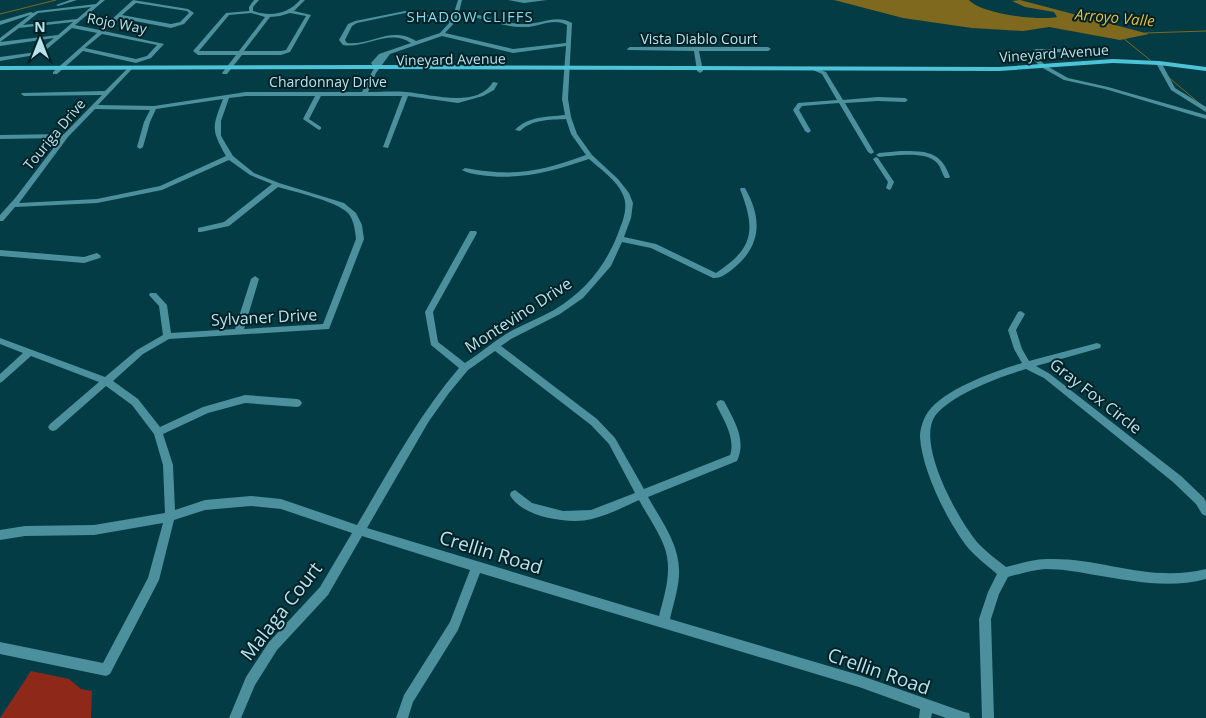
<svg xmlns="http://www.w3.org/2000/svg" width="1206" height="718" font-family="'Open Sans',sans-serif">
	<rect width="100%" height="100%" fill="#033c45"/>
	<path fill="#8e2818" d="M31 671 69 679 81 689 92 691 91 718H0Z"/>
	<path fill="#7f691e" d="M834 0H969C981 14 1039 21 1057 17L1054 12 1025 7 1012 1 1020 0 1149 34 1120 40 1049 27 1023 31 972 28 903 18Z"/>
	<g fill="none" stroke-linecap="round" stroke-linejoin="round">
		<g stroke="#7f691e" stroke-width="1">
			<path d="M0 14 56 0"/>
			<path d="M1145 33 1206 31"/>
			<path d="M1123 38 1150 60"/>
			<path d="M1167 76 1206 109"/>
		</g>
		<g fill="#4c909d" fill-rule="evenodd">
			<path d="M70 0H77L58 6 56 5Z"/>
			<path d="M100 0H105L75 25 100 30 133 0 188 9 194 13 184 24 171 28 119 18 104 31 164 44 151 58 136 63 83 51 57 74H53V72L97 33 72 28 41 54 0 61V57L37 52 54 38 0 46V42L58 35 73 22 19 28 0 42V38L30 15 0 25V21L31 12 33 13 37 11 96 4ZM136 3 187 11 189 13 180 22 171 24 122 15ZM91 7 77 19 23 25 38 13ZM102 34 157 45 147 56 136 59 85 48Z"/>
			<path d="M254 0H259L253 7V11C271 17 288 14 300 0H305L294 11 311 15 290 52 281 55H242L227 74H223L222 73 236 55H198L193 51 226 13 249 11V7ZM251 13 265 17 239 51H199L229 15ZM290 13 306 16 286 50 281 51H244L270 17 280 16Z"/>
			<path d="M458 0H462L459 12C482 13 503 25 525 24 542 24 556 14 572 23L568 99 571 117 577 134 592 155 618 179 629 193 633 203 631 218 624 237 656 244 716 273C754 248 756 230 740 189L741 188H745C762 218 762 245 734 268 728 273 720 279 713 278L651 248 622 242 611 266 583 298 560 314 511 339 501 346 597 419 615 438 644 489 730 455C736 438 723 419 716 404L718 401 721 400 724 401C734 420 747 440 737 461L648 497C662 522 681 546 679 576 678 591 673 605 670 619L859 675 964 712 969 713 970 718H946L932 713 931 718H919L920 709 859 687 480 573 458 630 413 702 408 718H396L404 695 450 622 470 570 362 536 328 595 277 650 255 685 241 718H229L246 677 269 642 320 587 352 533 281 509 251 506 205 510 174 520 159 580 110 674 106 676 0 654V642L103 663 148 578 163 523 94 535 25 536 0 540V530L25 526 94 525 165 513 163 465 154 434 132 405 106 386 56 430 53 431 50 430 48 427 50 424 99 382 31 356 3 381 0 383V374L23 353 0 344V338L105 377 137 350 163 335 159 306 149 295 150 293H156L167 305 171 333 235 329 251 279 255 276 259 279 244 329 323 324 356 239C355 230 354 220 348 213 336 201 295 192 278 187L229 226 201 232H198V228L224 222 272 184 250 175 229 160 162 190 97 203 15 207 3 221H0V215L16 197 61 138 0 139V135L64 134 102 95 24 96 21 94 22 93 105 91 130 66 132 67V69L98 105 154 106 246 92H362L374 68 371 63 379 54 411 43C390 28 365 49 343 45L339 40 348 24 355 21 405 11 452 19ZM405 13 450 22 440 33 416 41C391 25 371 46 347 43L345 40 352 26 357 23ZM458 15C481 16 502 28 525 27 539 27 554 17 567 25L566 43 513 49 445 33 456 21ZM442 36 513 53 566 46 562 99 565 115C547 117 528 116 515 130L520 131C533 119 549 120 566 119L571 134 586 155C539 172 515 177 465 168L462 170C467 173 474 174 480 175 519 181 553 171 589 159 600 169 617 180 623 195 628 206 624 218 620 228 608 263 586 291 554 310 538 319 521 325 506 334 492 343 479 354 465 363L438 342 433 312 477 233 476 231H470L425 312 431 345 459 368C418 416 389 471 357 525L281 499 251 496 205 500 175 510 173 465 163 434 208 413 245 403 297 407 300 406 302 403 300 400 297 399 245 395 203 407 160 427 138 399 113 381 143 354 169 339 329 329 364 239 362 225 356 213 344 203 279 183 254 173 233 156 221 136V121L229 98 246 96H315L303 119 319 130 321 129V127L309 119 321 96H402L383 147 388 148 408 96 458 103 483 96 494 90 498 83 493 82C477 109 431 94 406 92 394 91 380 92 368 92L376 73 390 54ZM223 99C212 128 211 129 226 156L160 186 97 199 19 203 68 137 95 109 150 110 144 122 137 147 140 149 143 147 150 122 156 109ZM495 351 591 425 609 444 635 493 591 510 563 511 532 503 515 490 511 492 510 495C521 517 570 525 592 519 608 515 624 507 639 500 647 515 658 530 664 546 673 569 665 593 659 616L367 528 429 421 449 393 468 370Z"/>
			<path d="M508 0H547L524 3Z"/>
			<path d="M630 47H768L771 49 768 51H699L703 71 700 73 697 71 694 51 628 50 627 49Z"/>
			<path d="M1036 49H1067L1068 50 1065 52 1038 53 1036 56 1045 65 1068 78 1108 87 1206 115V119L1105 89 1064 80 1041 67 1030 56 1034 50Z"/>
			<path d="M1157 62H1161L1175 88 1206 107V112L1171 90 1156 63Z"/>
			<path d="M816 68 826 72 843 100 878 97 905 98 908 100 905 102 878 101 845 103 874 152 873 153 871 154 868 152 839 103 802 106 799 110 811 131 808 133 805 131 793 110 798 103 837 100 822 74 813 70Z"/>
			<path d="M901 151C926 151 941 151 950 177L949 178H945C942 174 941 168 938 164 927 150 894 156 879 157L876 155 879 153Z"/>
			<path d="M876 157 878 158 894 182 891 189 889 190 886 188 888 182 873 159Z"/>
			<path d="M0 250 84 257 97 253 101 256 100 258 84 263 0 256Z"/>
			<path d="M1021 311 1025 314 1016 330 1022 349 1029 361 1097 343 1100 344 1101 346 1100 348 1036 366 1050 374 1181 476 1204 498 1206 502V516L1202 514 1196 504 1173 482 1044 378 1026 369C1002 376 950 395 935 416 916 444 958 519 977 542 985 551 996 559 1006 567 1019 564 1033 559 1047 559 1102 557 1148 583 1206 569V579C1169 589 1132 581 1095 575 1079 572 1062 569 1045 569 1032 570 1020 574 1008 577L999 594 991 619 994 718H982L979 619 988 592 997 574C988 566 977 558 969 549 948 523 922 471 920 437 920 429 923 419 928 412 944 389 995 371 1022 363L1014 349 1008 330 1018 312Z"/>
		</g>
		<path fill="#4dc3d8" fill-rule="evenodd" d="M1113 59 1159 61 1206 67V71L1159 65 1113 63 999 71 376 69 0 70V66L376 65 999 67Z"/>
	</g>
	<g text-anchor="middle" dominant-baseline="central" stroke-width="4" stroke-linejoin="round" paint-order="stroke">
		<g font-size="14" fill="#b8e3ec" stroke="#022126">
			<text transform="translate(117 23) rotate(11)">Rojo Way</text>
			<text x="699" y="38">Vista Diablo Court</text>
			<text transform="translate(1054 53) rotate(-4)">Vineyard Avenue</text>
			<text transform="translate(451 59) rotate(-1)">Vineyard Avenue</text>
			<text x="328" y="81">Chardonnay Drive</text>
			<text transform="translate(54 134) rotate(-50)">Touriga Drive</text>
		</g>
		<g font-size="15" letter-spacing="1" fill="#7fddef" stroke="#022126">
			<text x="470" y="16">SHADOW CLIFFS</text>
		</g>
		<g font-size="15" font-style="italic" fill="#e7bf38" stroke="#022126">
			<text transform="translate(1115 17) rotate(5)">Arroyo Valle</text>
		</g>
		<g font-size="16" fill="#b8e3ec" stroke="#022126">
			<text transform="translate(518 315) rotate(-33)">Montevino Drive</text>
			<text transform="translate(264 317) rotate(-3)">Sylvaner Drive</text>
			<text transform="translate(1096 396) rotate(38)">Gray Fox Circle</text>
		</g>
		<g font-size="19" fill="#b8e3ec" stroke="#022126">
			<text transform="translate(491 552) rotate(17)">Crellin Road</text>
			<text transform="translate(281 611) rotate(-52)">Malaga Court</text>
			<text transform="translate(879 671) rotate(19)">Crellin Road</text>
		</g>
	</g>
	<g transform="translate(40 40)" stroke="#022126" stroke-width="4" paint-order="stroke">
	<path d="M0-4L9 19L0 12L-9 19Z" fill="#b8e3ec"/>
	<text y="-8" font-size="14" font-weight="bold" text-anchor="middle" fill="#b8e3ec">N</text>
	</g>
</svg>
